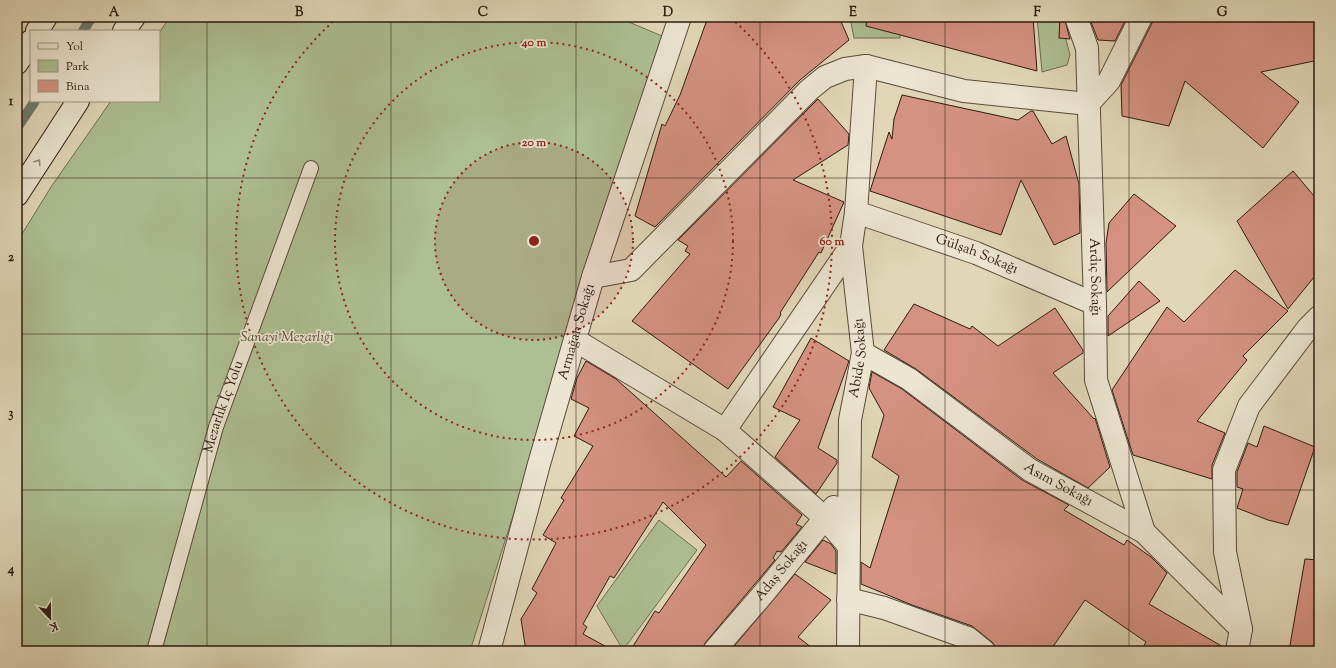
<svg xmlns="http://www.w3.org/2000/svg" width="1336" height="668" font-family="'Sorts Mill Goudy',serif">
	<rect width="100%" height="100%" fill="#e1d7b8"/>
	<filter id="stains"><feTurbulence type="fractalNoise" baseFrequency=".005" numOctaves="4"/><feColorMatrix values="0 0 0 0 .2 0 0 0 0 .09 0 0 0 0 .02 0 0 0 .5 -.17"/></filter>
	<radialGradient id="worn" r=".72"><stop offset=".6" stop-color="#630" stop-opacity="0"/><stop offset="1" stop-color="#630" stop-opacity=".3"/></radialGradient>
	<g fill="#adbf93" stroke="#6e6d51">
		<path d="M170 17H617L662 36 551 396 470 651H17V242L51 187 111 101H159V33Z"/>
		<path d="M850 17H901L900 38H854Z"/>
		<path d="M1037 17H1060L1070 55 1067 65 1042 72Z"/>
		<path d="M659 520 697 550 623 650 597 606Z"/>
	</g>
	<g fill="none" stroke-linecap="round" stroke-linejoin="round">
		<g stroke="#6c7a6c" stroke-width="10">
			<path d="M83 31 92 17"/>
			<path d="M17 128 35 101"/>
		</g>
	</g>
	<g fill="#d59282" stroke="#2e1b0f">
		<path d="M708 17H839L849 40 800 80 655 227 635 216 662 124 665 126 680 95Z"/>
		<path d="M867 17H1033L1037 71 866 26Z"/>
		<path d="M1060 17H1064L1070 39 1059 38Z"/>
		<path d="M1089 17H1127L1115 41 1098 40Z"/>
		<path d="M1153 17H1319V60L1261 72 1299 102 1263 148 1185 81 1169 126 1122 116 1121 85 1152 23Z"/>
		<path d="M902 95 1018 120 1031 111H1033L1052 144 1066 136 1079 184 1080 233 1054 245 1021 180 1001 235 870 191 889 132 892 139 894 119Z"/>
		<path d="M818 99 849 134 848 145 793 180 844 202 821 253 819 252 780 313 781 314 779 318 728 389 632 321 690 254 685 251 688 246 678 240Z"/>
		<path d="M1293 171 1319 202V271L1288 309 1237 221Z"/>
		<path d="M1134 194 1176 226 1107 292 1106 243 1109 223Z"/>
		<path d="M1235 270 1288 311 1243 356 1247 360 1197 421 1225 433 1212 465V479L1133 455 1112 390 1167 307 1184 322Z"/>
		<path d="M1139 281 1160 301 1108 336V316Z"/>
		<path d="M914 304 970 329 972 326 998 346 1055 308 1083 350V353L1053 373 1094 419 1095 418 1110 467 1088 488 1037 459 916 369 884 350Z"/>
		<path d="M811 338 849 361 818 448 837 460V463L816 494 775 457 800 420 773 407Z"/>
		<path d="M586 361 616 379 726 477 741 461 802 515 796 524 802 527 781 552 777 551 773 558 775 560 705 643 702 651H630L655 611 659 613 706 545 663 502 614 578 610 576 583 624 587 627 583 634 614 651H526L521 619 537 593 532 589 556 543 543 535 564 500 561 498 593 446 574 436 589 408 571 399 577 378Z"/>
		<path d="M872 372 902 389 1022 480 1069 505 1064 510 1124 545 1127 540 1151 557 1167 573 1149 604 1225 648V651H1141L1146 642 1085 600 1050 651H996L995 646 992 642 972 626 912 605 861 584V562L870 568 899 476 872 457 884 415 869 388Z"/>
		<path d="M1264 426 1315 447 1288 525 1268 520 1237 508 1243 489 1237 487V472L1248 443 1257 447Z"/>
		<path d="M823 540 831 544 836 551V574L805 562Z"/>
		<path d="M1305 559 1319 560V651H1289Z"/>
		<path d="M795 574 831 600 798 637 816 651H730Z"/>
	</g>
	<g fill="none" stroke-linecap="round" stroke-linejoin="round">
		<defs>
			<g id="service">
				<path id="s1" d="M154 651 216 427 311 168"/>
			</g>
			<g id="minor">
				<path id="s2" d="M1076 17 1087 48 1095 304 1096 380 1144 532"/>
				<path id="s3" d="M856 212 976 253 1095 304"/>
				<path d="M593 277 631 270 809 90 825 77 845 69 866 66 964 91 1088 104 1109 81 1141 17"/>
				<path d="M575 340 725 430 825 518 848 545"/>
				<path id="s4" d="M863 353 909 379 1030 470 1144 532 1241 629"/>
				<path d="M725 430 851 246"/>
				<path d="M848 599 884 608 968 638 984 651"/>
				<path id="s5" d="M489 651 539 464 593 277 680 17"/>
				<path id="s6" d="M714 651 764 593 834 507"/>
				<path id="s7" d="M848 651 850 420 863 353 851 246 856 212 866 66"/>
				<path d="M1237 651 1241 629 1225 552 1224 470 1249 406 1308 328 1319 317"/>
			</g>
			<g id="secondary">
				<path d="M37 31 46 17"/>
				<path d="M124 31 134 17"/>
				<path d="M17 63 31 41"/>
				<path d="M17 195 78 101"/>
			</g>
		</defs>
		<use href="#service" stroke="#5b4a39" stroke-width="16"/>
		<use href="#minor" stroke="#5b4a39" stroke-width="24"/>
		<use href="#secondary" stroke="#2e1b0f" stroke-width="24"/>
		<use href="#service" stroke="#ece5d1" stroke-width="14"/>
		<use href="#minor" stroke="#ece5d1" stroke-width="22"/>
		<use href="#secondary" stroke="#ece5d1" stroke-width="22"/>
	</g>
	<defs><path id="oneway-chevron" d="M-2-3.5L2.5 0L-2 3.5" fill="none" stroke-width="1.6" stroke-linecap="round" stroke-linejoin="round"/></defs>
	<use stroke="#968a7a" href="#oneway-chevron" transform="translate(38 162) rotate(-57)"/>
	<path fill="none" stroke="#2e1b0f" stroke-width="1" stroke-opacity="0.55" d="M207 17V651M391 17V651M576 17V651M760 17V651M945 17V651M1129 17V651M17 178H1319M17 334H1319M17 490H1319"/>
	<circle cx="534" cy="241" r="99" fill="#8f2418" fill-opacity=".12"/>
	<g fill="none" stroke="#8f2418" stroke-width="2" stroke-dasharray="2 4">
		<circle cx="534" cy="241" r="99"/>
		<circle cx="534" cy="241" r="199"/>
		<path d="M731 18A298 298 0 1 1 337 18"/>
	</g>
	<g text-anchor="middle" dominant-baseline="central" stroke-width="3.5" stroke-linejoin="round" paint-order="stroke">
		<g font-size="14" fill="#2e1b0f" stroke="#ece5d1">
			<text stroke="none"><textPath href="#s3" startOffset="128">Gülşah Sokağı</textPath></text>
			<text stroke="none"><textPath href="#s2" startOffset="262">Ardıç Sokağı</textPath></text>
			<text stroke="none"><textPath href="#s5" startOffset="331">Armağan Sokağı</textPath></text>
			<text stroke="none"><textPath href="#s7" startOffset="294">Abide Sokağı</textPath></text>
			<text stroke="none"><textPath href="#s1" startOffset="254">Mezarlık İç Yolu</textPath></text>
			<text stroke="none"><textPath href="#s4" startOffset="236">Asım Sokağı</textPath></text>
			<text stroke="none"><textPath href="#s6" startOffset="105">Adaş Sokağı</textPath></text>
		</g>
		<g font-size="14" font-style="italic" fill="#544c37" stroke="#ece5d1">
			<text x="287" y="338">Sanayi Mezarlığı</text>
		</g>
	</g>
	<circle cx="534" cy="241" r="6" fill="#8f2418" stroke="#ece5d1" stroke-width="2"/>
	<g font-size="12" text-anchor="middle" font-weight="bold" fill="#8f2418" stroke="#ece5d1" stroke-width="3.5" stroke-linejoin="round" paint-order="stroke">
		<text x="534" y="46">40 m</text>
		<text x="534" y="146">20 m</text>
		<text x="832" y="245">60 m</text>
	</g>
	<rect width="1336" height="668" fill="none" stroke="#e1d7b8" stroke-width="44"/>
	<rect x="30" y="30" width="130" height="72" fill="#ece5d1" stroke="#a09483"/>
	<rect x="38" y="43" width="20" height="6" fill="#ece5d1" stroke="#a09483"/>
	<text x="66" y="50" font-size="12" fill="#2e1b0f">Yol</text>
	<rect x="38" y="60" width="20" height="12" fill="#adbf93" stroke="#a09483"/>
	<text x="66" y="70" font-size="12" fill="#2e1b0f">Park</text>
	<rect x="38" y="80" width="20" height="12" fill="#d59282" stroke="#a09483"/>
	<text x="66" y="90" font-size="12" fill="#2e1b0f">Bina</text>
	<g transform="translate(50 618) rotate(158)" stroke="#ece5d1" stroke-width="3" paint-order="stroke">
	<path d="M0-3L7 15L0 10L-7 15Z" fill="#2e1b0f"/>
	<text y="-6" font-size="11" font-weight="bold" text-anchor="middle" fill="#2e1b0f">K</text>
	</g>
	<rect x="22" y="22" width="1292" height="624" fill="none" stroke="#2e1b0f" stroke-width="1.5"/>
	<g font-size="13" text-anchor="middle" font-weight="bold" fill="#2e1b0f">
		<text x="114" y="16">A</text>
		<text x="299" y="16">B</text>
		<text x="483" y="16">C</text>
		<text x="668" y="16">D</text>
		<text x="853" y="16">E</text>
		<text x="1037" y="16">F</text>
		<text x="1222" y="16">G</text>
		<text x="11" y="105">1</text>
		<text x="11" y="261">2</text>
		<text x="11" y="417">3</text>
		<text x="11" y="573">4</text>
	</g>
	<rect width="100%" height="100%" filter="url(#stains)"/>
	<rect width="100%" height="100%" fill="url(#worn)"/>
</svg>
